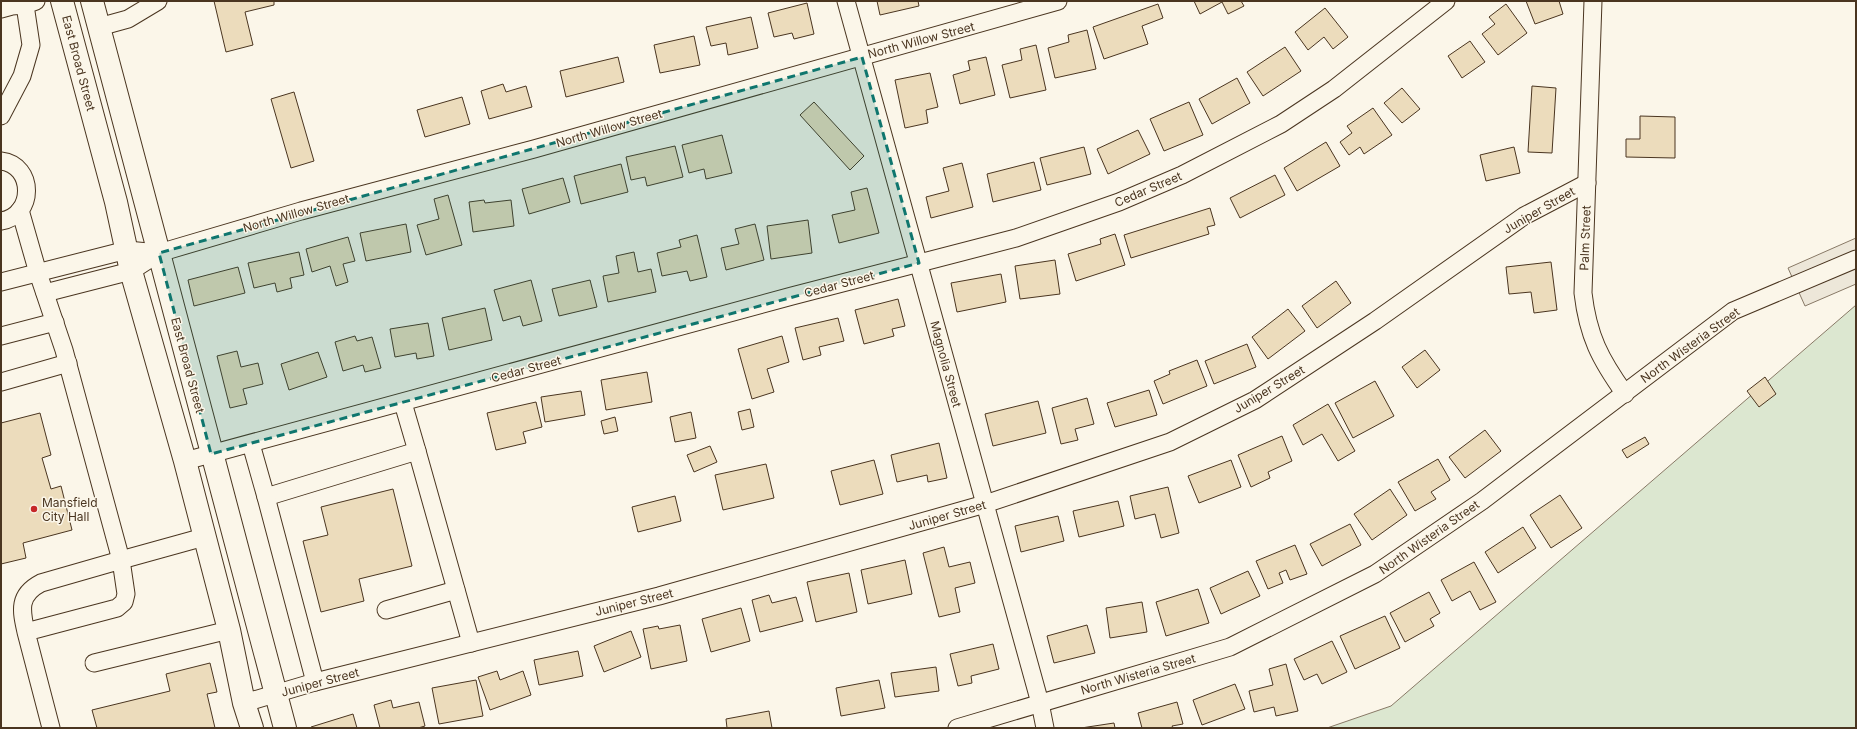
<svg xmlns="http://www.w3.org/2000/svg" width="1857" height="729" font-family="Inter,sans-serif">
	<rect width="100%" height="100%" fill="#fbf6e9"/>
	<path fill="#dce7d0" stroke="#887966" d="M1856 305V728H1327L1391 706Z"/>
	<path fill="#ede7d9" stroke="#887966" d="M1856 238V284L1805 306 1788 268Z"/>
	<g fill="#ecdcbc" stroke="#4a3520">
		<path d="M214 1H274V5L245 12 253 45 226 52Z"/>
		<path d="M877 1H918L919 6 880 15Z"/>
		<path d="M1194 1H1241L1244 6 1228 14 1222 2 1200 14Z"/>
		<path d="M1526 1H1559L1563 14 1535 24Z"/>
		<path d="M807 3 814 34 794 39 792 33 774 37 768 13Z"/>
		<path d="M1158 4 1163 18 1142 26 1148 44 1104 59 1093 27Z"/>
		<path d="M1506 4 1527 33 1498 55 1482 34 1495 24 1489 17Z"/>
		<path d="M1325 8 1348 37 1333 49 1324 37 1308 50 1295 32Z"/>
		<path d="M751 17 758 48 728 55 726 43 711 46 706 27Z"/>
		<path d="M1087 30 1096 69 1055 78 1048 48 1069 42 1068 35Z"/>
		<path d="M694 36 700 65 660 73 654 45Z"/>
		<path d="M1470 41 1485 62 1462 78 1448 56Z"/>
		<path d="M1036 45 1046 90 1010 98 1002 65 1022 60 1020 49Z"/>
		<path d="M1285 47 1301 71 1263 96 1247 72Z"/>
		<path d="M618 57 624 82 566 97 560 71Z"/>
		<path d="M986 57 995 95 960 104 953 75 970 70 968 61Z"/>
		<path d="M930 73 938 107 926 110 928 123 905 128 895 80Z"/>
		<path d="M1237 78 1250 103 1212 124 1199 99Z"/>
		<path d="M503 84 506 92 526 86 532 107 489 119 481 91Z"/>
		<path d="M1532 86 1556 88 1552 153 1528 152Z"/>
		<path d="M1402 88 1420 109 1402 123 1384 103Z"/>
		<path d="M294 92 314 161 291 168 271 99Z"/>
		<path d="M462 97 470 124 425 137 417 110Z"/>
		<path d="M814 102 864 156 850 170 800 115Z"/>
		<path d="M1189 102 1203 135 1164 151 1150 119Z"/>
		<path d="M1373 108 1392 135 1364 154 1360 147 1349 155 1340 142 1352 133 1347 126Z"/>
		<path d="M1640 116 1675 117V158L1626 157V139H1640Z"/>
		<path d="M1138 130 1150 154 1108 174 1097 149Z"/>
		<path d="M722 135 732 173 706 179 704 169 689 173 682 145Z"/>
		<path d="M1326 142 1340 166 1297 191 1284 168Z"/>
		<path d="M675 146 683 177 647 186 645 177 631 180 626 157Z"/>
		<path d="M1084 147 1091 174 1047 185 1040 158Z"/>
		<path d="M1514 147 1520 173 1486 181 1480 155Z"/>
		<path d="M1034 162 1041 190 993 202 987 174Z"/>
		<path d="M962 163 973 207 931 218 926 197 949 191 943 168Z"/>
		<path d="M621 164 628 192 581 204 574 176Z"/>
		<path d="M1275 175 1285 195 1240 218 1230 198Z"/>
		<path d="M563 178 570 202 529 214 522 189Z"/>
		<path d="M867 188 879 233 839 243 832 215 855 210 851 192Z"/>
		<path d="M448 195 462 245 426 255 417 225 439 219 434 199Z"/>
		<path d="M484 200 485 203 511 200 514 226 473 232 469 202Z"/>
		<path d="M1210 208 1215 225 1207 227 1209 234 1131 258 1124 235Z"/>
		<path d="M808 220 812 253 771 259 767 226Z"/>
		<path d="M406 224 411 252 366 261 360 233Z"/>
		<path d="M755 224 764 260 726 270 721 248 739 244 735 229Z"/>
		<path d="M1115 234 1125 265 1076 281 1068 254 1101 244 1100 239Z"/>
		<path d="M697 235 707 277 690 281 687 271 662 276 657 253 681 247 679 240Z"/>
		<path d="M348 237 355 261 343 264 348 282 336 286 330 266 312 272 306 249Z"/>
		<path d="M299 252 304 275 290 278 292 288 277 292 275 283 254 288 248 263Z"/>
		<path d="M634 252 638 272 651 269 656 292 608 302 603 276 619 273 616 256Z"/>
		<path d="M1055 260 1060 294 1020 299 1015 266Z"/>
		<path d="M1551 262 1557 310 1534 313 1531 292 1509 294 1506 267Z"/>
		<path d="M238 267 245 293 194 306 188 280Z"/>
		<path d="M1001 274 1006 302 957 312 951 283Z"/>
		<path d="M531 280 542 321 523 326 520 316 503 321 494 290Z"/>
		<path d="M590 280 597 307 559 316 552 289Z"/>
		<path d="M1336 281 1351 303 1317 328 1302 306Z"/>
		<path d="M898 299 905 326 892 329 894 336 864 344 855 310Z"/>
		<path d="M485 308 492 340 449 350 442 318Z"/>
		<path d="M1288 309 1305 331 1268 359 1252 337Z"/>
		<path d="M838 318 844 341 819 347 821 355 803 360 795 328Z"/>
		<path d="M428 323 434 356 417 359 416 353 395 357 390 329Z"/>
		<path d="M355 336 357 341 372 337 381 368 365 372 363 365 343 371 335 342Z"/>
		<path d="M782 336 789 362 767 369 774 392 752 399 738 349Z"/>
		<path d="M1247 344 1256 367 1214 384 1205 361Z"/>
		<path d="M1425 350 1440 370 1417 388 1402 367Z"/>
		<path d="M237 351 241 367 258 363 263 384 243 389 247 404 230 408 217 356Z"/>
		<path d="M318 352 327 377 289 390 281 364Z"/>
		<path d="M1197 360 1207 386 1163 404 1154 381 1170 374 1169 371Z"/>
		<path d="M647 372 652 402 606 410 601 380Z"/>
		<path d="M1765 377 1776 394 1759 407 1747 391Z"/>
		<path d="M1375 381 1394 416 1353 438 1335 403Z"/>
		<path d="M1149 390 1157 415 1115 427 1107 403Z"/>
		<path d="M581 391 585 415 545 422 541 397Z"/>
		<path d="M1087 398 1094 424 1075 429 1078 440 1061 444 1052 408Z"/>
		<path d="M1038 401 1046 433 993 446 985 414Z"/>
		<path d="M536 402 542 427 523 432 526 443 496 450 487 413Z"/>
		<path d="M1328 404 1355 451 1338 461 1322 434 1303 445 1293 425Z"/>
		<path d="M750 409 754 427 742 430 738 412Z"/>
		<path d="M691 412 696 438 675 442 670 417Z"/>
		<path d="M40 413 51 455 42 458 51 489 61 486 72 530 23 543 26 558 1 564V423Z"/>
		<path d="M615 417 618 431 604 434 601 421Z"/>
		<path d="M1485 430 1501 451 1465 478 1449 457Z"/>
		<path d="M1282 436 1292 461 1268 472 1270 478 1251 487 1238 455Z"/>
		<path d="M1645 437 1649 444 1627 458 1622 450Z"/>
		<path d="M939 443 947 478 928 482 927 475 897 482 891 455Z"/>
		<path d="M710 446 717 462 694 472 687 455Z"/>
		<path d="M1438 459 1450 480 1431 492 1436 499 1415 511 1398 482Z"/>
		<path d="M874 460 883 494 840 505 831 471Z"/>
		<path d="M1231 460 1241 487 1199 503 1188 476Z"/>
		<path d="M766 464 774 498 723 510 715 475Z"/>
		<path d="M1168 487 1179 533 1161 538 1155 514 1135 519 1130 496Z"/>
		<path d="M393 489 412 566 359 579 364 601 321 612 303 541 328 535 321 507Z"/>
		<path d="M1390 489 1407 515 1372 540 1354 514Z"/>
		<path d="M1560 495 1582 528 1551 548 1530 515Z"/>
		<path d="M675 496 681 521 638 532 632 507Z"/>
		<path d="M1118 501 1124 526 1079 537 1073 511Z"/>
		<path d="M1058 516 1064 541 1021 552 1015 526Z"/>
		<path d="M1350 524 1361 545 1322 566 1310 544Z"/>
		<path d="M1523 527 1536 548 1498 573 1485 552Z"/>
		<path d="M1295 545 1307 574 1290 580 1286 570 1279 573 1283 583 1268 589 1256 561Z"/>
		<path d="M944 547 949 567 970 562 975 583 955 588 960 612 939 617 923 553Z"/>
		<path d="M905 560 912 594 868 604 861 570Z"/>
		<path d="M1474 562 1496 602 1480 610 1470 591 1452 601 1441 580Z"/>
		<path d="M1248 571 1260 596 1221 614 1210 588Z"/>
		<path d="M849 573 857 612 816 622 807 582Z"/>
		<path d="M1198 589 1209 623 1166 636 1156 602Z"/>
		<path d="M1429 592 1440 613 1430 619 1434 626 1405 642 1390 613Z"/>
		<path d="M769 595 772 603 796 597 803 621 760 632 752 600Z"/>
		<path d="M1142 602 1147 632 1110 638 1106 608Z"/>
		<path d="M741 608 750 641 711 652 702 619Z"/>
		<path d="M1385 616 1400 648 1355 669 1340 636Z"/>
		<path d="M680 625 687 661 651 669 643 629 658 626 659 629Z"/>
		<path d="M1087 625 1095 653 1054 663 1047 636Z"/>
		<path d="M631 631 641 657 604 672 594 646Z"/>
		<path d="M1332 641 1347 672 1322 684 1317 674 1304 680 1294 659Z"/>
		<path d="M993 644 999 669 971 676 972 683 958 686 950 654Z"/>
		<path d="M578 651 583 676 539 685 534 660Z"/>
		<path d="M210 663 217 692 207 694 215 728H97L92 710 170 691 166 674Z"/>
		<path d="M1286 664 1298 711 1276 716 1274 707 1254 712 1249 691 1273 685 1269 669Z"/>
		<path d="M936 667 939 691 895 697 891 673Z"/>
		<path d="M497 671 500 680 523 671 531 695 490 710 478 677Z"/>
		<path d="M476 680 483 716 439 724 432 688Z"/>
		<path d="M879 680 885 708 841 716 836 688Z"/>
		<path d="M1235 684 1245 709 1202 725 1193 700Z"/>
		<path d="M391 700 393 708 419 702 425 726 418 728H380L374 705Z"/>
		<path d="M1177 702 1183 724 1172 726 1173 728H1142L1138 713Z"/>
		<path d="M769 711 772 728H727L726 719Z"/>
		<path d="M353 714 357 728H311V727Z"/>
		<path d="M1114 723 1115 728H1081Z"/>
	</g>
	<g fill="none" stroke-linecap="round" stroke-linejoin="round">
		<defs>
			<g id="minor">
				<path d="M846 1 1040 703 1045 728"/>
				<path d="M1593 1 1583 293C1588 336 1600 359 1625 394"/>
				<path d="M1 9 12 6 25 5"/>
				<path d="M99 27 128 19 158 1"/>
				<path d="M1 116 22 76 31 45 25 5 36 1"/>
				<path d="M1 161C35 165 35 216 1 221"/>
				<path d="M20 210 38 273 64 350 121 560 204 537"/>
				<path d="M1 282 127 250 159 253"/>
				<path d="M45 293 131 271 159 253 301 211 534 149 1058 1"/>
				<path d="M1 336 55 322"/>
				<path d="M1 382 68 363"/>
				<path d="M251 444 266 497 417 451 403 403"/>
				<path d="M417 451 471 643"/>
				<path d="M185 461 792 296 1016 238 1119 202 1182 175 1281 124 1334 89 1446 1"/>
				<path d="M266 497 315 682"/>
				<path d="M386 610 456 590"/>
				<path d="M26 632C21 610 18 595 41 583L121 560 126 594 124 602 117 608 26 632 51 728"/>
				<path d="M94 663 229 630"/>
				<path d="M244 703 315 682 659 596 985 504 1170 442 1255 400 1375 321 1524 216 1587 183"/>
				<path d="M957 728 1230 647 1375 574 1482 501 1733 311 1856 259"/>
			</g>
			<g id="major">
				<path d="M62 1 116 202 131 271 185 461 229 630 244 703 252 728"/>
				<path d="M92 1 285 728"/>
			</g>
		</defs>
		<use href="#minor" stroke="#4a3520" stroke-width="19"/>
		<use href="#major" stroke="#4a3520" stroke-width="24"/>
		<use href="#minor" stroke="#fbf6e9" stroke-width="17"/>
		<use href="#major" stroke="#fbf6e9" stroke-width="22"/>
	</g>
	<path fill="#0f766e" fill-opacity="0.2" stroke="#0f766e" stroke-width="3" stroke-dasharray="8 5" stroke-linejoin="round" d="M862 57 919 263 211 454 159 253Z"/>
	<circle fill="#c62828" stroke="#fbf6e9" stroke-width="1.5" cx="34" cy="509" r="4"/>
	<g text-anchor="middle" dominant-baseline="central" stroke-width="3" stroke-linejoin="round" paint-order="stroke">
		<g font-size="12" fill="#4a3520" stroke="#fbf6e9">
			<text transform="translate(921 40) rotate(-15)">North Willow Street</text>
			<text transform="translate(79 63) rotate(75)">East Broad Street</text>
			<text transform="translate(609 128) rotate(-16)">North Willow Street</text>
			<text transform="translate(1148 189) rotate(-23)">Cedar Street</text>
			<text transform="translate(1539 210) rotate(-30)">Juniper Street</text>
			<text transform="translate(296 213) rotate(-16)">North Willow Street</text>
			<text transform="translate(1585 238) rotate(-88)">Palm Street</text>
			<text transform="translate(839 284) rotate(-15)">Cedar Street</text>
			<text transform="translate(1690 345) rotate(-36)">North Wisteria Street</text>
			<text transform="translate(946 364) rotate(75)">Magnolia Street</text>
			<text transform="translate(188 365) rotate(75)">East Broad Street</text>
			<text transform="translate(526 369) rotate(-15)">Cedar Street</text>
			<text transform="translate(1269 389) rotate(-31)">Juniper Street</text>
			<text transform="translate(947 515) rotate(-16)">Juniper Street</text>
			<text transform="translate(1429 537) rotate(-35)">North Wisteria Street</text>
			<text transform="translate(634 602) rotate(-14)">Juniper Street</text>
			<text transform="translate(1138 674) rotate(-16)">North Wisteria Street</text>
			<text transform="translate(320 682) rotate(-15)">Juniper Street</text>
		</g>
		<g font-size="12" fill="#4a3520" stroke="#fbf6e9" text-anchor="start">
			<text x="42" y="502">Mansfield<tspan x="42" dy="14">City Hall</tspan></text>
		</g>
	</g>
	<rect width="1857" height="729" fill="none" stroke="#4a3520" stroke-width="4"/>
</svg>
